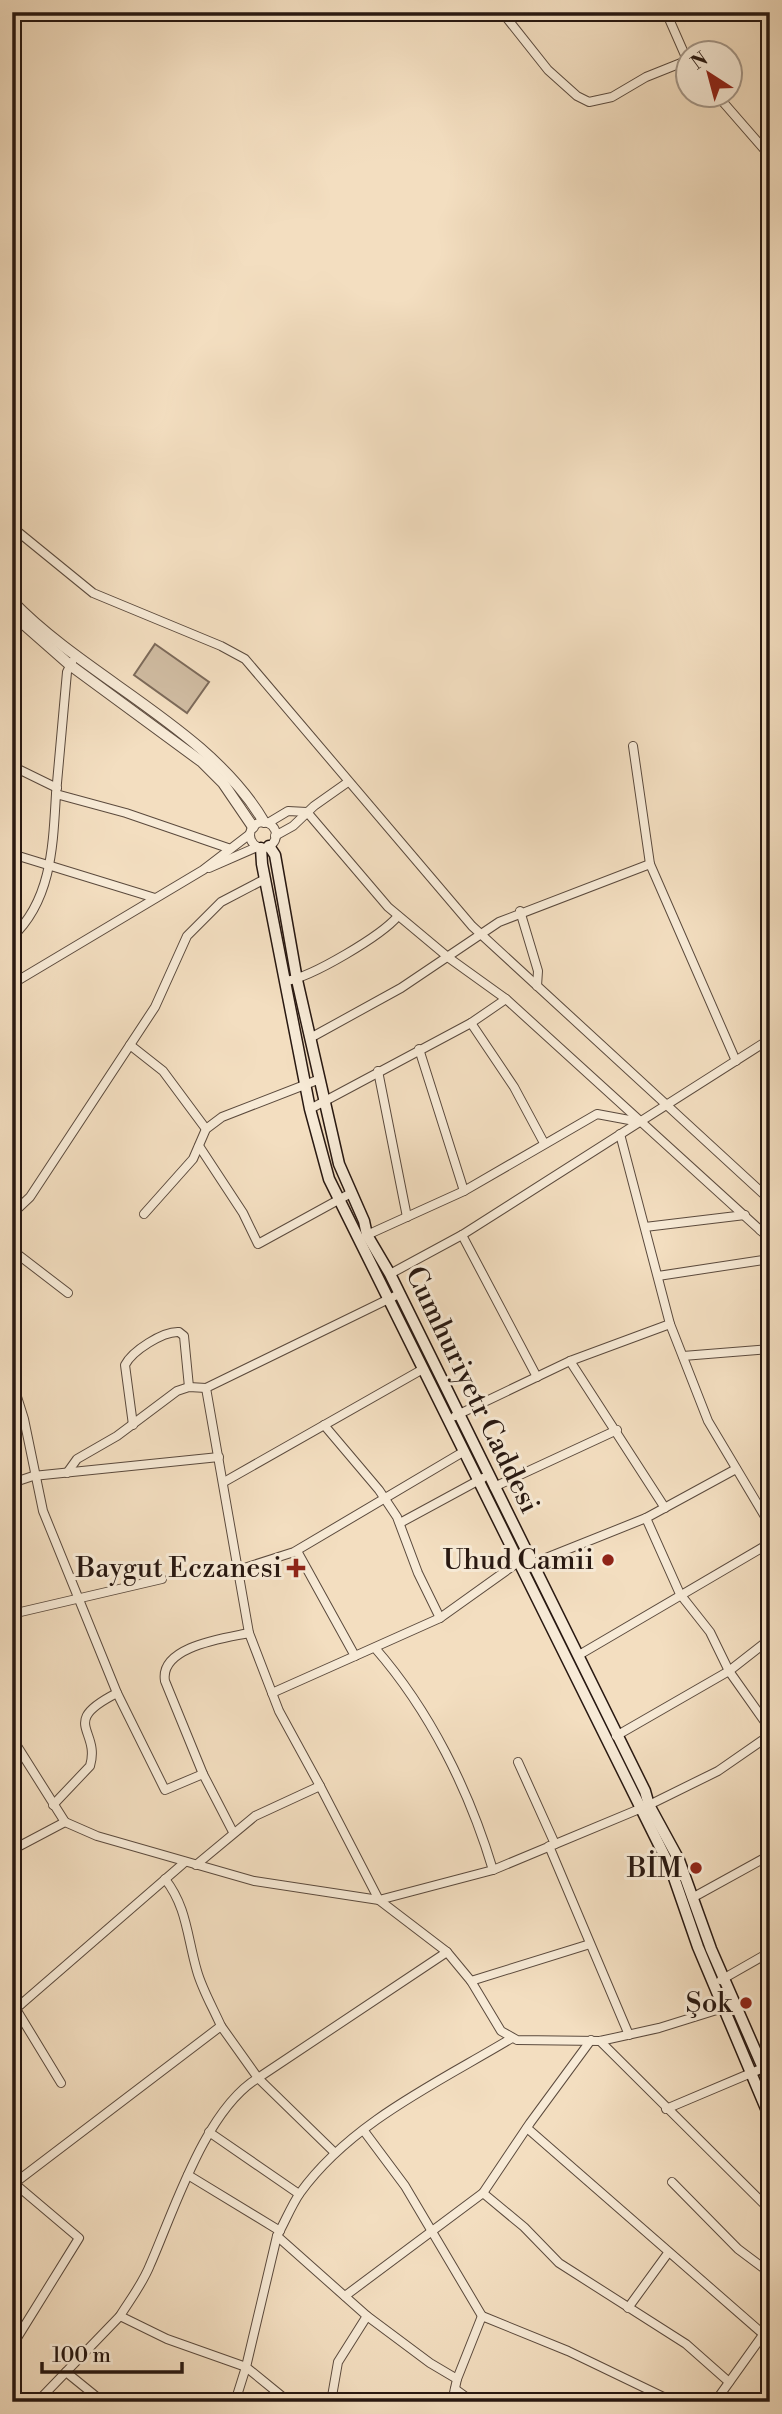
<svg xmlns="http://www.w3.org/2000/svg" width="782" height="2414" font-family="'Libre Bodoni',serif">
	<rect width="100%" height="100%" fill="#f3dec0"/>
	<filter id="stains"><feTurbulence type="fractalNoise" baseFrequency=".00286" numOctaves="4"/><feColorMatrix values="0 0 0 0 .2 0 0 0 0 .09 0 0 0 0 .02 0 0 0 .5 -.17"/></filter>
	<radialGradient id="worn" r=".72"><stop offset=".6" stop-color="#630" stop-opacity="0"/><stop offset="1" stop-color="#630" stop-opacity=".3"/></radialGradient>
	<path fill="#d0bca2" stroke="#7c6a5a" stroke-width="2" d="M155 644 209 682 187 713 134 675Z"/>
	<g fill="none" stroke-linecap="round" stroke-linejoin="round">
		<defs>
			<g id="minor">
				<path d="M502 12 548 70 577 96 589 102 612 97 646 77 686 61"/>
				<path d="M666 12 688 62"/>
				<path d="M716 94 770 156"/>
				<path d="M12 527 93 593 221 646 245 659 472 926 770 1200"/>
				<path d="M633 746 650 864"/>
				<path d="M12 766 57 788"/>
				<path d="M56 794 67 672 72 662"/>
				<circle cx="263" cy="835" r="13"/>
				<path d="M268 823 288 811 307 812 388 907 449 958 506 999 770 1239"/>
				<path d="M275 836 293 826 314 806 348 782"/>
				<path d="M12 854 155 898"/>
				<path d="M209 868 257 847"/>
				<path d="M520 911 538 971 537 986"/>
				<path d="M12 937C52 900 53 844 56 794L126 813 228 848"/>
				<path d="M286 981C312 977 381 936 398 916"/>
				<path d="M12 984 203 870 250 834"/>
				<path d="M471 1023 514 1087 544 1143"/>
				<path d="M312 1037 401 988 499 922 650 864 736 1061"/>
				<path d="M130 1045 163 1071 206 1129"/>
				<path d="M419 1049 464 1191"/>
				<path d="M378 1071 407 1217"/>
				<path d="M310 1109 471 1023 506 999"/>
				<path d="M620 1134 670 1324 708 1421 770 1525"/>
				<path d="M199 1146 243 1213 258 1244 351 1193"/>
				<path d="M12 1214 30 1197 155 1007 187 936 221 902 265 879"/>
				<path d="M144 1214 193 1159 206 1129 222 1117 320 1079"/>
				<path d="M645 1227 745 1215"/>
				<path d="M760 1230 770 1221"/>
				<path d="M367 1235 464 1191 597 1114 640 1122"/>
				<path d="M462 1235 537 1377"/>
				<path d="M12 1250 68 1293"/>
				<path d="M390 1274 462 1235 770 1039"/>
				<path d="M658 1276 770 1259"/>
				<path d="M683 1356 770 1349"/>
				<path d="M570 1361 665 1508"/>
				<path d="M12 1381 24 1419 43 1511 117 1693 165 1790 203 1774"/>
				<path d="M455 1416 570 1361 670 1324"/>
				<path d="M133 1425 125 1365C132 1351 163 1331 179 1332L184 1336 189 1387"/>
				<path d="M324 1425 379 1490 397 1517 418 1573 440 1618"/>
				<path d="M67 1473 77 1459 117 1436 177 1391 189 1387 206 1388"/>
				<path d="M224 1482 423 1369"/>
				<path d="M12 1483 33 1476 219 1457"/>
				<path d="M494 1487 617 1430"/>
				<path d="M646 1518 680 1594 710 1632 729 1671 770 1729"/>
				<path d="M400 1523 483 1478"/>
				<path d="M238 1570 294 1552 463 1452"/>
				<path d="M12 1614 162 1579"/>
				<path d="M249 1633 206 1388 399 1294"/>
				<path d="M375 1648C430 1711 469 1790 493 1870"/>
				<path d="M579 1655 770 1543"/>
				<path d="M355 1656 440 1618 517 1563 531 1564 646 1518 736 1469"/>
				<path d="M272 1693 355 1656 297 1551"/>
				<path d="M616 1736 729 1671 770 1639"/>
				<path d="M12 1738 65 1822 97 1836 254 1881 379 1900 493 1870 649 1805 718 1771 770 1735"/>
				<path d="M518 1762 555 1844"/>
				<path d="M53 1805 90 1766C101 1729 58 1723 117 1693"/>
				<path d="M233 1832 203 1774 165 1681C159 1646 226 1638 249 1633L279 1711 320 1786"/>
				<path d="M549 1846 629 2035"/>
				<path d="M12 1850 65 1822"/>
				<path d="M196 1865 255 1816 320 1786 379 1900 447 1952 471 1981 501 2031 517 2040 600 2041 659 2028 736 2004"/>
				<path d="M165 1879C187 1907 187 1937 197 1971 202 1989 213 2008 221 2026"/>
				<path d="M692 1898 770 1855"/>
				<path d="M12 1922 16 1931 12 1937"/>
				<path d="M721 1980 770 1952"/>
				<path d="M471 1981 590 1944"/>
				<path d="M12 1989 21 2004"/>
				<path d="M16 2009 61 2083"/>
				<path d="M12 2012 185 1862"/>
				<path d="M600 2041 770 2210"/>
				<path d="M666 2109 770 2065"/>
				<path d="M527 2128 770 2340"/>
				<path d="M364 2131 405 2186 482 2316"/>
				<path d="M209 2132 299 2194"/>
				<path d="M335 2153 258 2078 447 1952"/>
				<path d="M188 2175 280 2231"/>
				<path d="M12 2177 16 2182 221 2026 258 2078C205 2110 174 2211 150 2265 143 2283 130 2300 120 2316"/>
				<path d="M672 2182 738 2249 770 2273"/>
				<path d="M483 2193 524 2227 559 2263 686 2344 729 2382"/>
				<path d="M277 2236C285 2222 291 2206 300 2193 351 2122 439 2082 512 2038"/>
				<path d="M345 2296 483 2193 530 2123 591 2040"/>
				<path d="M628 2308 668 2253"/>
				<path d="M367 2316 430 2363 457 2379 452 2402"/>
				<path d="M12 2346 79 2238 14 2183"/>
				<path d="M66 2372 103 2402"/>
				<path d="M457 2379 482 2316 568 2351 674 2402"/>
				<path d="M455 2389 473 2402"/>
				<path d="M37 2402 120 2316 167 2339 246 2367 235 2402"/>
				<path d="M289 2402 246 2367 277 2236 367 2316 338 2362 331 2402"/>
				<path d="M715 2402 770 2325"/>
			</g>
			<g id="tertiary">
				<path d="M12 601C87 679 210 729 264 822"/>
				<path d="M12 614 70 665 202 762 223 783 253 827"/>
			</g>
			<g id="secondary">
				<path d="M269 846 275 855 297 980 339 1164 364 1221 367 1235 390 1274 645 1791 649 1805 679 1860 711 1949 770 2084"/>
				<path d="M261 848 262 864 310 1109 329 1179 671 1869 698 1947 770 2118"/>
			</g>
		</defs>
		<use href="#minor" stroke="#5b4a3d" stroke-width="10"/>
		<use href="#tertiary" stroke="#5b4a3d" stroke-width="12"/>
		<use href="#secondary" stroke="#281811" stroke-width="13"/>
		<use href="#minor" stroke="#f7ead6" stroke-width="8"/>
		<use href="#tertiary" stroke="#f7ead6" stroke-width="10"/>
		<use href="#secondary" stroke="#f7ead6" stroke-width="10"/>
	</g>
	<g fill="#8f2418" stroke="#f7ead6" stroke-width="2.5">
		<circle cx="608" cy="1560" r="7"/>
		<path d="M292.5 1557.5h7v7h7v7h-7v7h-7v-7h-7v-7h7z"/>
		<circle cx="696" cy="1868" r="7"/>
		<circle cx="746" cy="2003" r="7"/>
	</g>
	<g text-anchor="middle" dominant-baseline="central" stroke-width="6" stroke-linejoin="round" paint-order="stroke">
		<g font-size="28" fill="#281811" stroke="#f7ead6">
			<text transform="translate(472 1390) rotate(64)">Cumhuriyetr Caddesi</text>
		</g>
		<g font-size="28" fill="#281811" stroke="#f7ead6" text-anchor="end">
			<text x="594" y="1560">Uhud Camii</text>
			<text x="282" y="1568">Baygut Eczanesi</text>
			<text x="682" y="1868">BİM</text>
			<text x="732" y="2003">Şok</text>
		</g>
	</g>
	<rect width="782" height="2414" fill="none" stroke="#f3dec0" stroke-width="42"/>
	<rect x="14" y="14" width="754" height="2386" fill="none" stroke="#281811" stroke-width="3.5"/>
	<rect x="21" y="21" width="740" height="2372" fill="none" stroke="#281811" stroke-width="2"/>
	<g transform="translate(709 74) rotate(324)"><circle r="33" fill="#f7ead6" stroke="#a49687" stroke-width="2"/>
	<path d="M0-5L12 26L0 18L-12 26Z" fill="#8f2418"/>
	<text y="-10" font-size="19" font-weight="bold" text-anchor="middle" fill="#281811">N</text>
	</g>
	<path d="M42 2362v10h140v-10" fill="none" stroke="#281811" stroke-width="3.5"/>
	<text x="52" y="2362" font-size="21" fill="#281811" stroke="#f7ead6" stroke-width="5" paint-order="stroke">100 m</text>
	<rect width="100%" height="100%" filter="url(#stains)"/>
	<rect width="100%" height="100%" fill="url(#worn)"/>
</svg>
